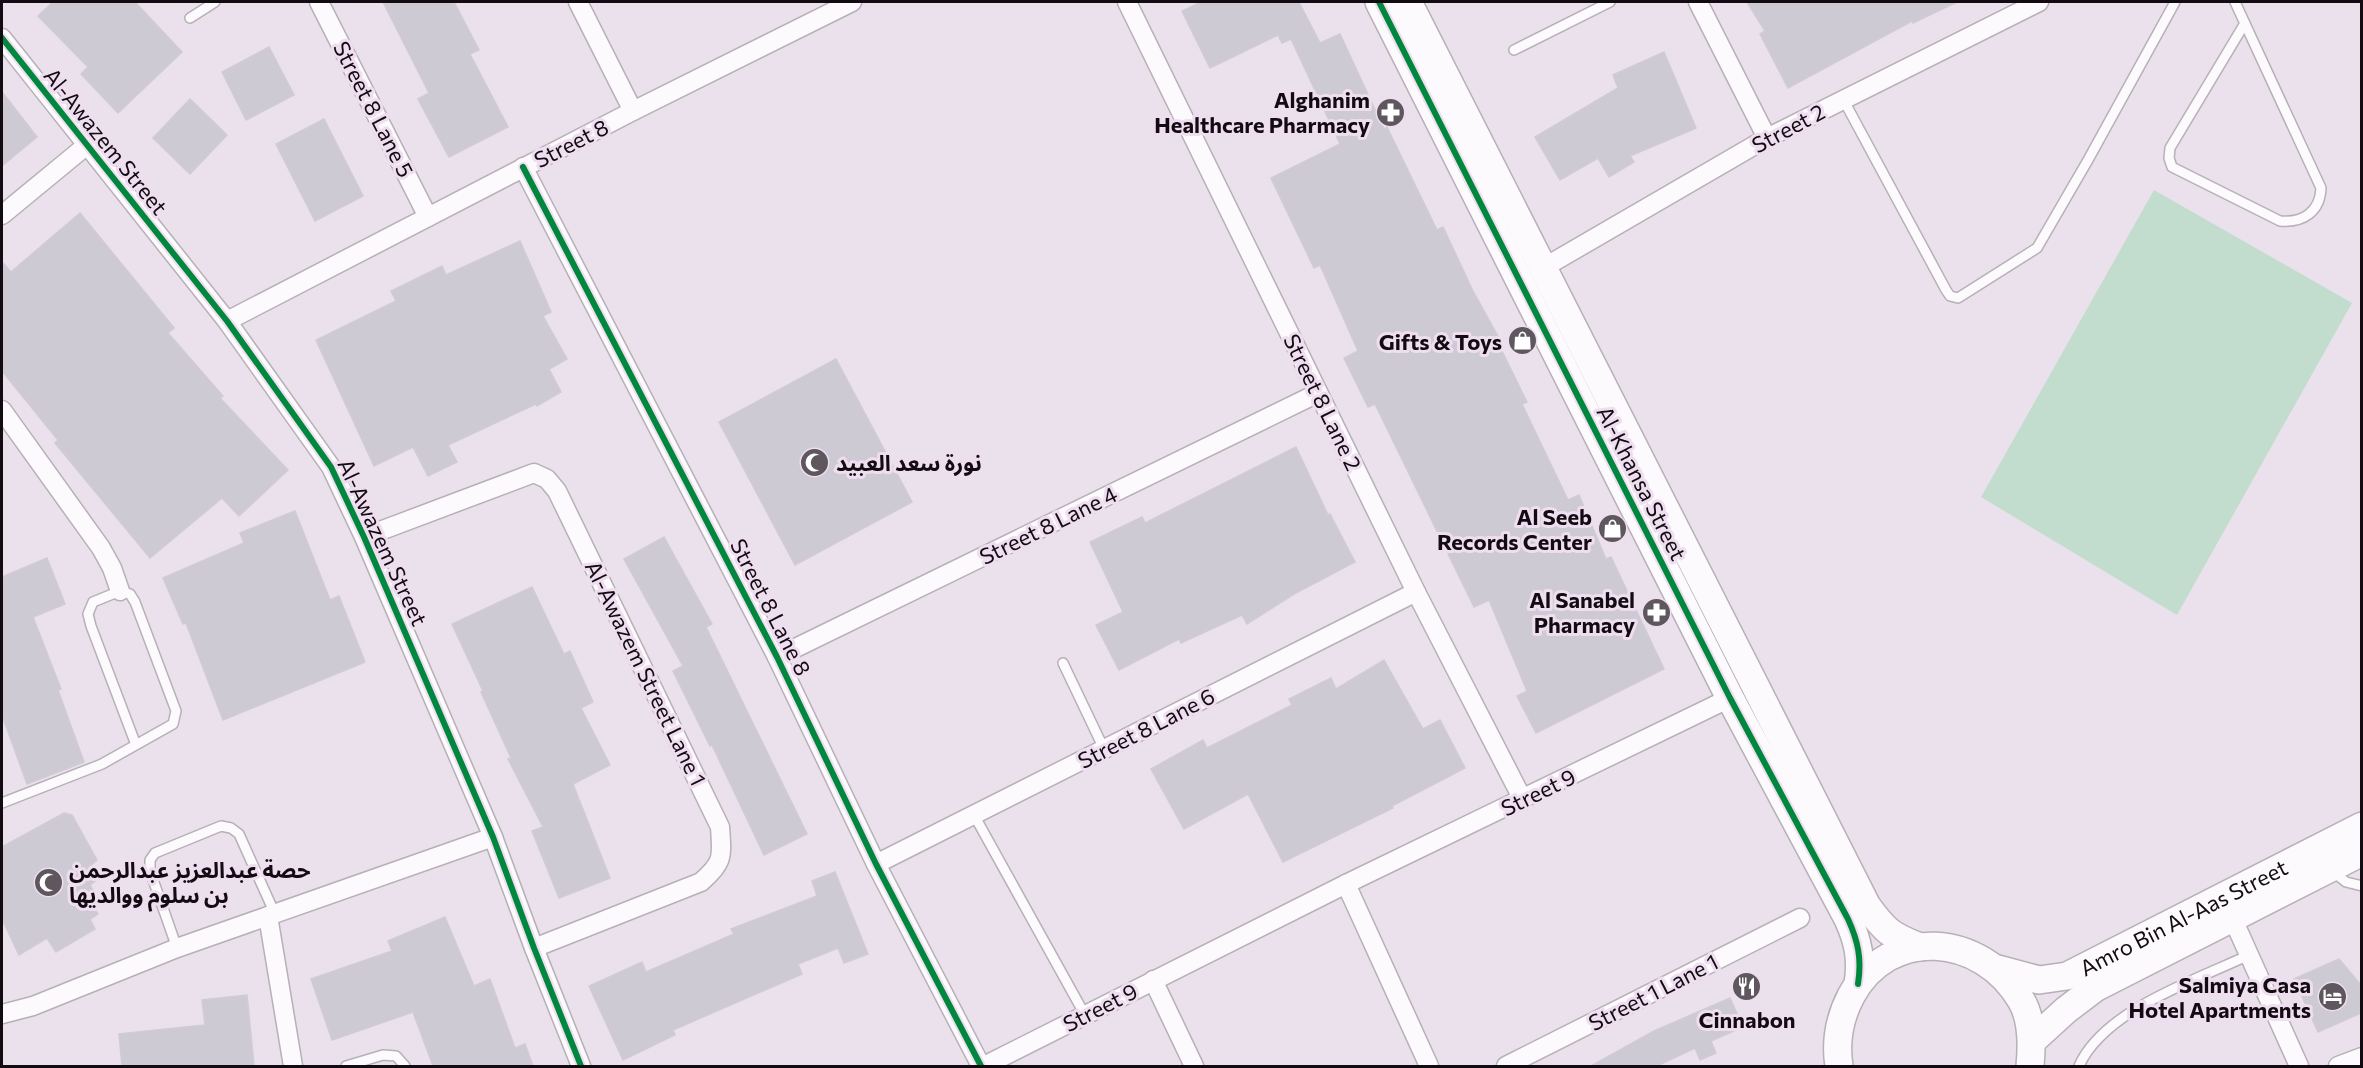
<svg xmlns="http://www.w3.org/2000/svg" width="2363" height="1068" font-family="Commissioner,'Noto Sans Arabic',sans-serif">
	<rect width="100%" height="100%" fill="#ebe1ec"/>
	<path fill="#c2ddcd" d="M2154 190 2352 303 2177 615 1981 497Z"/>
	<g fill="#cecad3" stroke="#d0cbd4" stroke-width="1.5">
		<path d="M53 2H135L182 52 118 113 81 74 88 67 38 16Z"/>
		<path d="M383 2H454L479 50 470 54 508 127 449 157 418 99 429 93Z"/>
		<path d="M1201 2H1299L1320 43 1340 34 1384 129 1387 127 1437 230 1443 227 1473 291 1499 338 1496 339 1527 402 1522 404 1568 500 1579 495 1606 559 1611 557 1664 669 1536 733 1517 696 1527 691 1489 600 1474 607 1375 404 1368 407 1344 358 1358 351 1320 265 1314 268 1271 178 1340 144 1291 39 1282 43 1278 35 1210 68 1182 11Z"/>
		<path d="M1747 2H1957L1913 23 1912 21 1788 88 1760 34 1765 31Z"/>
		<path d="M269 47 294 95 246 120 222 72Z"/>
		<path d="M1664 52 1696 128 1630 156 1634 162 1609 177 1598 158 1560 180 1535 137 1618 88 1613 75Z"/>
		<path d="M2 92 37 137 2 166Z"/>
		<path d="M190 99 227 135 190 174 153 138Z"/>
		<path d="M324 119 363 196 315 221 276 144Z"/>
		<path d="M80 213 174 328 168 333 223 396 220 398 288 470 239 516 222 498 150 558 55 443 58 440 2 371V262L11 272Z"/>
		<path d="M520 241 551 312 543 316 567 359 549 369 561 392 537 406 536 404 448 445 457 462 428 476 413 447 374 466 316 340 396 301 391 291 442 266 446 275Z"/>
		<path d="M836 359 912 502 795 565 719 422Z"/>
		<path d="M1296 447 1328 515 1330 514 1355 562 1294 594 1247 624 1242 615 1181 643 1179 639 1119 670 1096 625 1123 612 1090 542 1142 517 1145 523Z"/>
		<path d="M295 511 330 600 339 596 365 662 223 720 186 623 183 624 163 578 244 543 240 533Z"/>
		<path d="M664 537 712 624 706 627 807 834 764 855 712 745 710 746 673 671 683 666 624 559Z"/>
		<path d="M47 558 65 604 33 617 61 689 58 690 84 762 27 784 2 715V577Z"/>
		<path d="M532 587 564 654 570 651 593 702 581 708 610 765 573 784 610 878 559 898 532 831 543 827 508 759 511 758 481 692 483 691 452 624Z"/>
		<path d="M1384 660 1423 729 1440 720 1465 768 1392 806 1393 808 1283 862 1248 794 1184 829 1151 769 1203 740 1207 748 1292 705 1289 699 1331 678 1336 689Z"/>
		<path d="M64 813 72 815 97 860 91 865 98 879 90 885 94 892 87 896 98 914 90 919 95 929 56 952 47 938 19 955 2 919V847Z"/>
		<path d="M835 872 868 954 844 963 838 948 798 964 802 974 673 1030 675 1035 623 1060 589 986 642 962 646 972 734 934 731 929 817 896 812 881Z"/>
		<path d="M445 917 474 986 490 979 515 1048 525 1044 533 1066H433L413 1012 332 1040 311 979 392 951 388 941Z"/>
		<path d="M2339 959 2361 985V1013L2318 1032 2294 979Z"/>
		<path d="M247 995 254 1066H122L119 1034 205 1025 202 1000Z"/>
		<path d="M1730 998 1743 1027 1711 1041 1716 1053 1700 1060 1695 1048 1657 1066H1591L1654 1031Z"/>
	</g>
	<g fill="none" stroke-linecap="round" stroke-linejoin="round">
		<defs>
			<g id="lane">
				<path d="M2235 2 2321 188C2320 212 2303 223 2280 221L2172 167 2169 158 2170 148 2245 23"/>
				<path d="M190 18 215 2"/>
				<path d="M1514 50 1610 2"/>
				<path d="M1843 99 1946 290 1950 296 1958 298 2037 248 2088 160 2175 2"/>
				<path d="M1063 663 1104 749"/>
				<path d="M2 803 102 764 173 724 176 711 135 602 130 594 120 591 93 602 88 614 91 626 136 745"/>
				<path d="M974 815 1085 1015"/>
				<path d="M2332 871 2346 882 2362 886"/>
				<path d="M177 948 150 871V860L155 853 221 826 231 828 239 834 275 914"/>
				<path d="M346 1066 383 1055 396 1056 405 1066"/>
				<path d="M2079 1066C2104 1010 2196 980 2249 955"/>
			</g>
			<g id="street">
				<path d="M319 2 428 217"/>
				<path d="M578 2 633 111"/>
				<path d="M1127 2 1416 592 1523 800"/>
				<path d="M1698 2 1767 138"/>
				<path d="M2 38 227 321 331 467 364 537 493 837 534 948 581 1066"/>
				<path d="M523 167 777 657 876 864 981 1066"/>
				<path d="M2 215 87 145"/>
				<path d="M1543 268 1767 138 2039 2"/>
				<path d="M227 321 633 111 852 2"/>
				<path d="M2 410 101 548 112 568 120 591"/>
				<path d="M364 537 534 473 547 479 557 491 720 827C722 857 724 862 701 882L534 948"/>
				<path d="M777 657 1318 393"/>
				<path d="M876 864 1416 592"/>
				<path d="M1346 884 1429 1066"/>
				<path d="M268 916 293 1066"/>
				<path d="M2232 917 2299 1066"/>
				<path d="M1153 980 1194 1066"/>
				<path d="M2 1014 33 1006 177 948 493 837"/>
				<path d="M984 1066 1346 884 1730 698"/>
				<path d="M1506 1066 1800 918"/>
				<path d="M2338 1066 2362 1057"/>
			</g>
			<g id="secondary">
				<path d="M1379 2 1730 698 1848 919C1858 941 1862 959 1858 984"/>
				<path d="M1408 2 1867 906C1885 931 1891 936 1920 947"/>
				<path id="s1" d="M1998 969 2039 980 2067 976 2362 826"/>
				<path d="M2032 1041 2066 1010 2095 988 2362 852"/>
				<path d="M1839 1066C1835 1041 1839 1019 1851 996 1889 925 1982 933 2021 1000 2032 1018 2032 1046 2030 1066"/>
			</g>
		</defs>
		<use href="#lane" stroke="#b7b0b7" stroke-width="12"/>
		<use href="#street" stroke="#b7b0b7" stroke-width="21"/>
		<use href="#secondary" stroke="#b7b0b7" stroke-width="30"/>
		<use href="#lane" stroke="#fcfafc" stroke-width="9"/>
		<use href="#street" stroke="#fcfafc" stroke-width="18"/>
		<use href="#secondary" stroke="#fcfafc" stroke-width="27"/>
		<defs>
			<g id="cycleway">
				<path d="M1379 2 1730 698 1848 919C1858 941 1862 959 1858 984"/>
				<path d="M2 38 227 321 331 467 364 537 493 837 534 948 581 1066"/>
				<path d="M523 167 777 657 876 864 981 1066"/>
			</g>
		</defs>
		<use href="#cycleway" stroke="#efddf0" stroke-width="10"/>
		<use href="#cycleway" stroke="#00873e" stroke-width="6"/>
	</g>
	<defs>
		<symbol id="pharmacy-disc" viewBox="-11 -11 22 22"><circle r="9.5" fill="#5e575e" stroke="#efddf0"/><path d="M-2-6h4v4h4v4h-4v4h-4v-4h-4v-4h4Z" fill="#fff"/></symbol>
		<symbol id="shop-disc" viewBox="-11 -11 22 22"><circle r="9.5" fill="#5e575e" stroke="#efddf0"/><path d="M-5-2.5h2.3a2.7 3.5 0 0 1 5.4 0H5L5.5 6h-11ZM-1.5-2.5h3a1.5 2.3 0 0 0-3 0Z" fill="#fff"/></symbol>
		<symbol id="mosque-disc" viewBox="-11 -11 22 22"><circle r="9.5" fill="#5e575e" stroke="#efddf0"/><path d="M3.5-4.9A6 6 0 1 0 3.5 4.9A5 5 0 1 1 3.5-4.9Z" fill="#fff"/></symbol>
		<symbol id="restaurant-disc" viewBox="-11 -11 22 22"><circle r="9.5" fill="#5e575e" stroke="#efddf0"/><path d="M-5-6h1v4h1v-4h1v4h1v-4h1v5L-1.5 .5V6h-2V.5L-5-1ZM5-6V6H3V1.5H1.5Q1.5-4 5-6Z" fill="#fff"/></symbol>
		<symbol id="hotel-disc" viewBox="-11 -11 22 22"><circle r="9.5" fill="#5e575e" stroke="#efddf0"/><path d="M-6-4.5h1.5V1H6V5H4.5V3h-9V5H-6ZM-4 0a1.8 1.8 0 1 1 3.6 0ZM.5 0V-2.5h3Q6-2.5 6 0Z" fill="#fff"/></symbol>
	</defs>
	<g fill-rule="evenodd">
		<use href="#pharmacy-disc" x="1374" y="96" width="33" height="33"/>
		<use href="#shop-disc" x="1506" y="324" width="33" height="33"/>
		<use href="#mosque-disc" x="798" y="446" width="33" height="33"/>
		<use href="#shop-disc" x="1596" y="512" width="33" height="33"/>
		<use href="#pharmacy-disc" x="1640" y="596" width="33" height="33"/>
		<use href="#mosque-disc" x="32" y="866" width="33" height="33"/>
		<use href="#restaurant-disc" x="1730" y="970" width="33" height="33"/>
		<use href="#hotel-disc" x="2316" y="980" width="33" height="33"/>
	</g>
	<g text-anchor="middle" dominant-baseline="central" stroke-width="6" stroke-linejoin="round" paint-order="stroke">
		<g font-size="22" font-weight="bold" fill="#120c12" stroke="#efddf0" text-anchor="end">
			<text x="1370" y="99">Alghanim<tspan x="1370" dy="25">Healthcare Pharmacy</tspan></text>
			<text x="1502" y="341">Gifts &amp; Toys</text>
			<text x="836" y="462" text-anchor="start">نورة سعد العبيد</text>
			<text x="1592" y="516">Al Seeb<tspan x="1592" dy="25">Records Center</tspan></text>
			<text x="1635" y="599">Al Sanabel<tspan x="1635" dy="25">Pharmacy</tspan></text>
			<text x="69" y="869" text-anchor="start">حصة عبدالعزيز عبدالرحمن<tspan x="69" dy="25">بن سلوم ووالديها</tspan></text>
			<text x="2311" y="984">Salmiya Casa<tspan x="2311" dy="25">Hotel Apartments</tspan></text>
			<text x="1747" y="1019" text-anchor="middle">Cinnabon</text>
		</g>
		<g font-size="22" fill="#120c12" stroke="#efddf0">
			<text transform="translate(374 109) rotate(63)">Street 8 Lane 5</text>
			<text transform="translate(1788 128) rotate(-28)">Street 2</text>
			<text transform="translate(106 141) rotate(51)">Al-Awazem Street</text>
			<text transform="translate(571 143) rotate(-27)">Street 8</text>
			<text transform="translate(1323 402) rotate(64)">Street 8 Lane 2</text>
			<text transform="translate(1642 483) rotate(63)">Al-Khansa Street</text>
			<text transform="translate(1048 525) rotate(-26)">Street 8 Lane 4</text>
			<text transform="translate(383 542) rotate(65)">Al-Awazem Street</text>
			<text transform="translate(771 607) rotate(63)">Street 8 Lane 8</text>
			<text transform="translate(646 673) rotate(64)">Al-Awazem Street Lane 1</text>
			<text transform="translate(1146 728) rotate(-27)">Street 8 Lane 6</text>
			<text transform="translate(1538 792) rotate(-26)">Street 9</text>
			<text stroke="none"><textPath href="#s1" startOffset="201">Amro Bin Al-Aas Street</textPath></text>
			<text transform="translate(1653 992) rotate(-27)">Street 1 Lane 1</text>
			<text transform="translate(1100 1007) rotate(-27)">Street 9</text>
		</g>
	</g>
	<rect width="2363" height="1068" fill="none" stroke="#120c12" stroke-width="6"/>
</svg>
